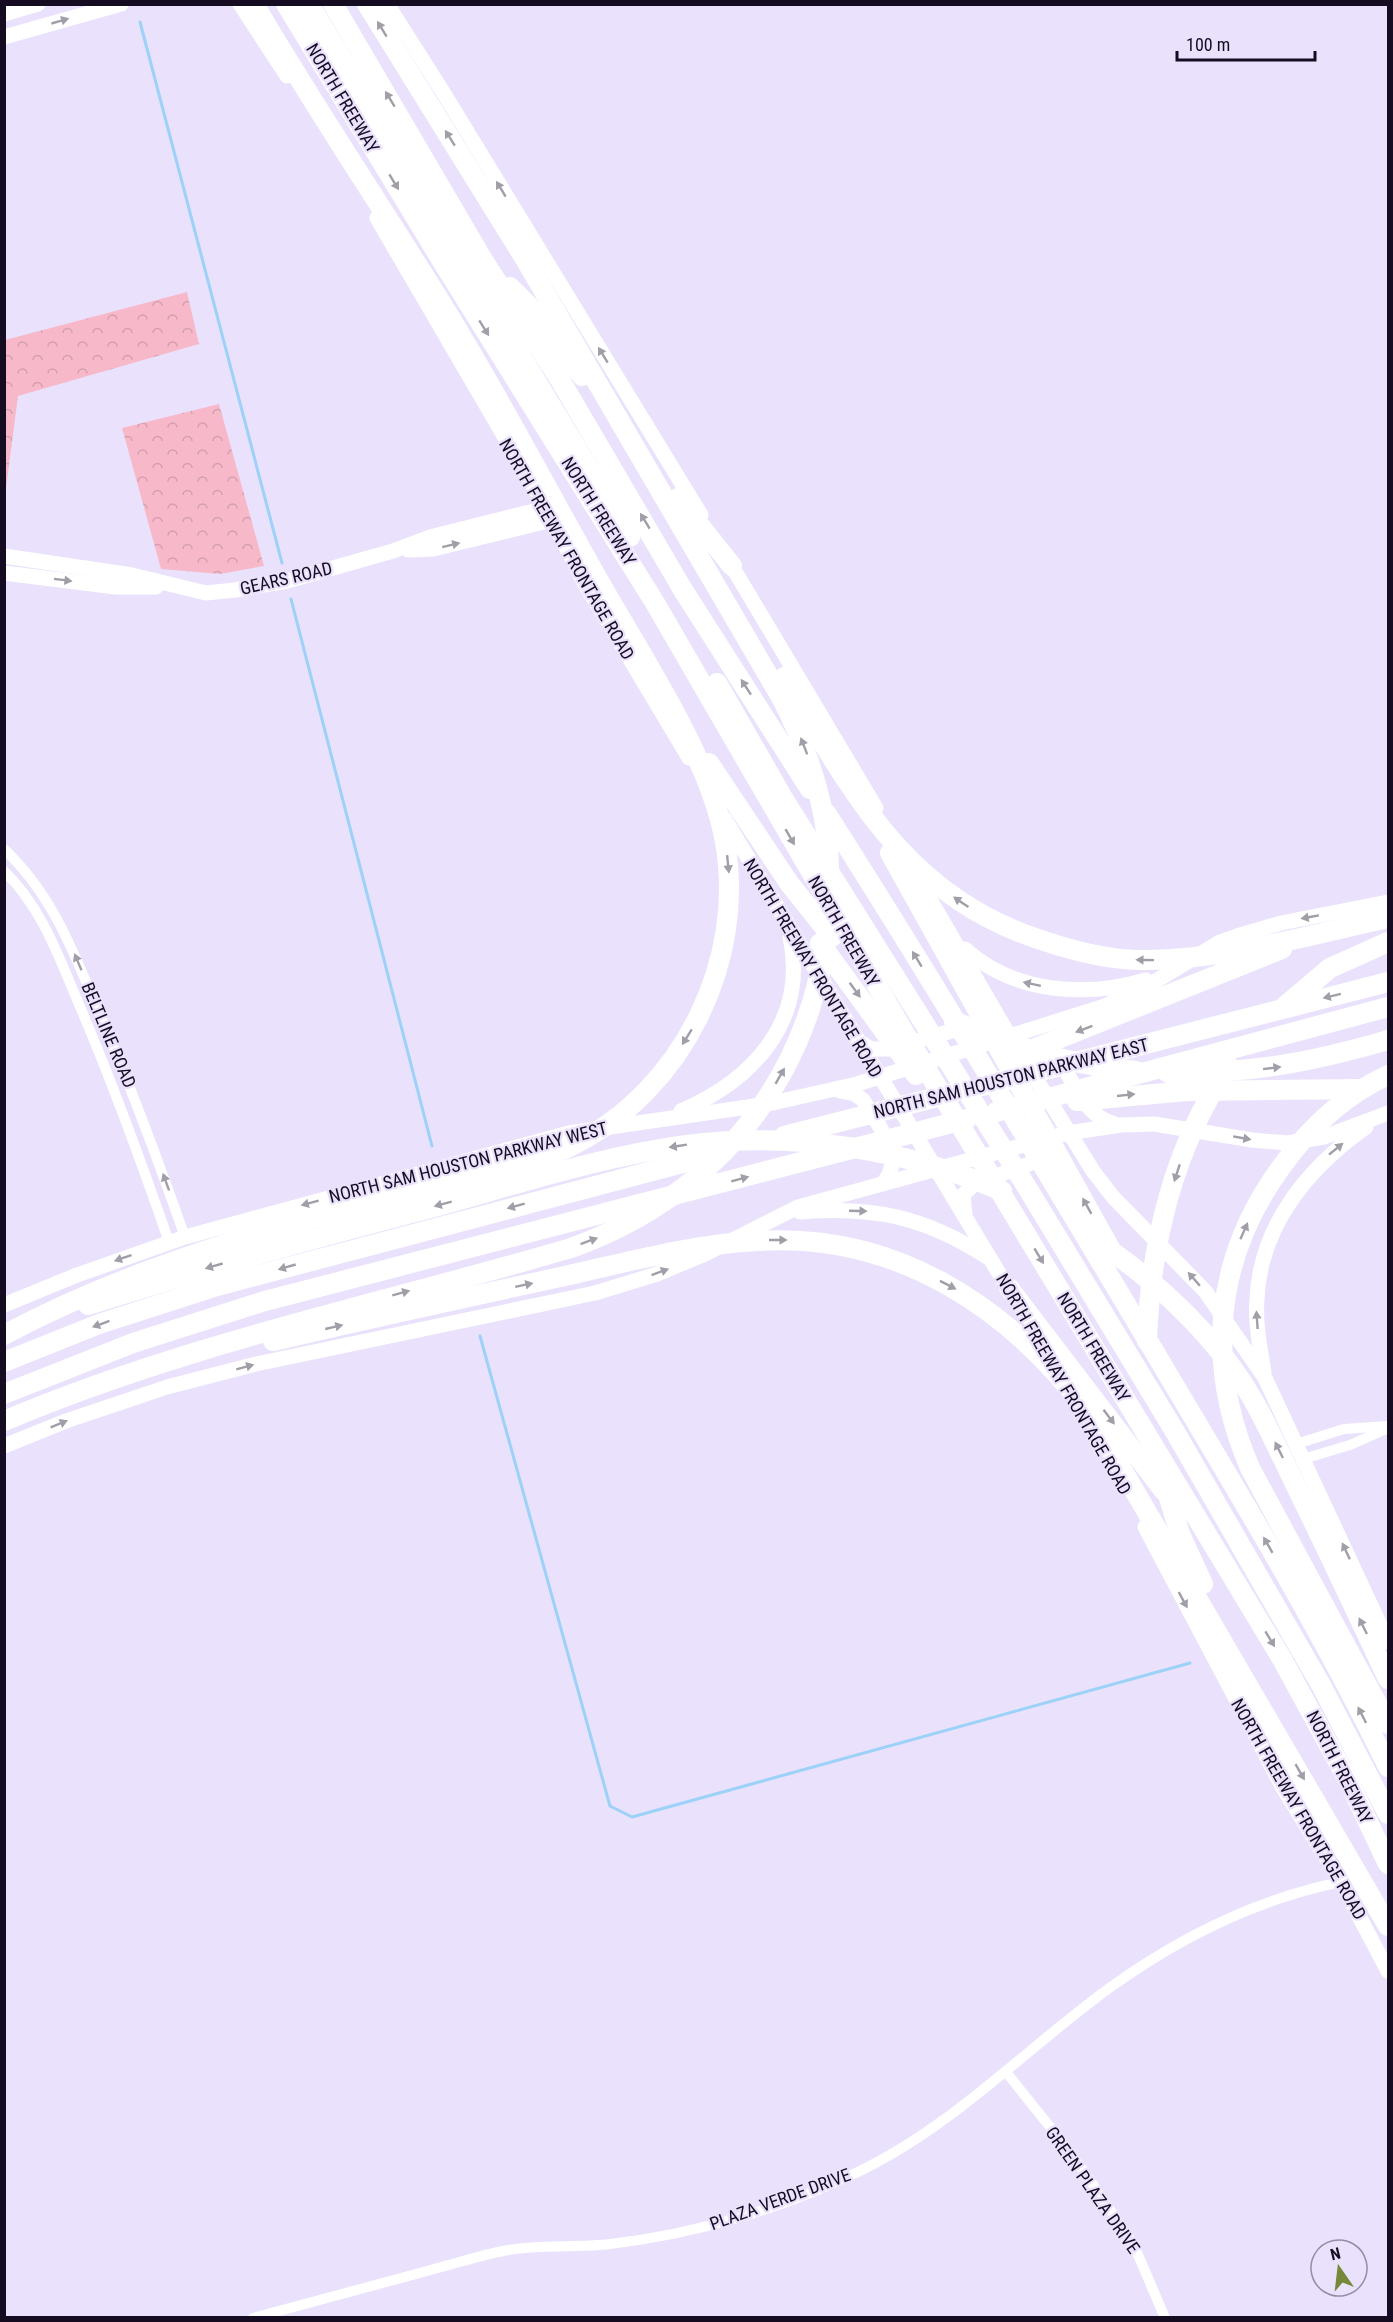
<svg xmlns="http://www.w3.org/2000/svg" width="1393" height="2322" font-family="'Roboto Condensed',sans-serif">
	<defs>
		<pattern id="forest-crowns" width="20" height="18" patternUnits="userSpaceOnUse" patternTransform="scale(1.5)"><rect width="20" height="18" fill="#f7b9ca"/><path d="M2 6a3 3 0 1 1 6 0M12 15a3 3 0 1 1 6 0" fill="none" stroke="#d39ead"/></pattern>
	</defs>
	<rect width="100%" height="100%" fill="#eae2fc"/>
	<g fill="url(#forest-crowns)">
		<path d="M187 292 199 344 18 396 5 496V340Z"/>
		<path d="M219 404 264 566 220 574 161 569 122 428Z"/>
	</g>
	<g fill="none" stroke-linecap="round" stroke-linejoin="round">
		<g stroke="#9cd1f8" stroke-width="3">
			<path d="M140 22 282 563"/>
			<path d="M291 599 432 1146"/>
			<path d="M480 1336 610 1806 632 1817 1190 1663"/>
		</g>
		<g stroke="#fff" stroke-width="10">
			<path d="M4 849C52 894 73 951 98 1010 130 1084 158 1160 185 1237"/>
			<path d="M4 871C41 906 59 957 78 1002 112 1081 141 1161 169 1242"/>
			<path d="M1296 1444 1344 1429 1388 1426"/>
			<path d="M1303 1459 1350 1445 1384 1430"/>
			<path d="M1006 2072 1074 2157 1133 2243 1165 2318"/>
			<path d="M253 2318C311 2302 369 2287 427 2271 454 2264 481 2255 508 2250 542 2244 576 2248 610 2244 696 2234 784 2208 862 2170 954 2125 1026 2049 1108 1989 1177 1939 1257 1899 1341 1882"/>
		</g>
		<g stroke="#fff" stroke-width="15">
			<path d="M240 4 287 76"/>
			<path d="M387 4 443 92 701 515"/>
			<path d="M4 14 38 4"/>
			<path d="M4 37 121 4"/>
			<path d="M377 218 546 508 585 584 689 758"/>
			<path d="M408 550 433 549 552 520"/>
			<path d="M4 556 132 575 206 593 235 590 287 581 393 551 430 537 546 508"/>
			<path d="M727 558 876 808"/>
			<path d="M4 573 116 587H156"/>
			<path d="M724 818 1014 1298"/>
			<path d="M910 865 1010 1037 1093 1171 1113 1197 1205 1291 1265 1378 1388 1642"/>
			<path d="M965 949C1014 993 1085 998 1146 980"/>
			<path d="M858 1041 871 1049H889L969 1026"/>
			<path d="M1058 1056C1073 1082 1084 1116 1115 1124"/>
			<path d="M840 1091 855 1094 863 1100C877 1124 907 1157 883 1183"/>
			<path d="M681 1111C753 1080 808 1021 790 937"/>
			<path d="M800 1212C874 1206 925 1217 987 1257"/>
			<path d="M965 1215 963 1195 974 1184 1048 1157"/>
			<path d="M4 1305 77 1275 185 1237 569 1133 768 1104 857 1084 1102 1007 1146 987 1220 942 1237 936 1281 923 1388 902"/>
			<path d="M1264 1372C1260 1348 1255 1323 1257 1299 1260 1225 1309 1167 1366 1127"/>
			<path d="M4 1446 66 1421 167 1387 256 1364 595 1293 657 1274 705 1254 798 1207 1068 1133 1121 1125 1154 1124 1252 1140 1288 1143 1324 1137 1388 1113"/>
			<path d="M1145 1527 1282 1786 1341 1882 1388 1971"/>
		</g>
		<g stroke="#fff" stroke-width="20">
			<path d="M286 4 442 261 655 603 901 1027 1282 1659 1349 1782 1388 1864"/>
			<path d="M309 4 630 537"/>
			<path d="M333 4 483 260 559 378 683 590 810 789"/>
			<path d="M367 4 525 259 782 699C809 752 828 809 829 869"/>
			<path d="M510 287 531 308 582 376"/>
			<path d="M678 498 732 566"/>
			<path d="M784 677C853 794 906 897 1044 941 1077 952 1112 961 1147 960 1227 959 1310 935 1388 918"/>
			<path d="M717 683 783 798 1028 1189 1174 1430 1321 1685 1388 1814"/>
			<path d="M709 763 789 883 832 937"/>
			<path d="M826 813C937 987 1042 1164 1148 1341 1231 1481 1317 1621 1388 1767"/>
			<path d="M890 853 1111 1250"/>
			<path d="M820 943 916 1075"/>
			<path d="M1284 1007 1330 968 1388 942"/>
			<path d="M954 1021C1012 1047 1073 1066 1136 1071"/>
			<path d="M1028 1051 1282 949"/>
			<path d="M1168 1073C1252 1073 1309 1063 1388 1040"/>
			<path d="M1388 1075C1345 1095 1310 1127 1282 1166 1214 1258 1205 1364 1250 1468L1388 1724"/>
			<path d="M982 1086 1388 982"/>
			<path d="M1077 1101 1187 1091 1362 1089"/>
			<path d="M996 1112 1388 1007"/>
			<path d="M784 1136 953 1093"/>
			<path d="M1087 1235C1142 1270 1189 1311 1228 1362 1256 1398 1274 1441 1294 1482 1326 1547 1357 1613 1388 1679"/>
			<path d="M1009 1288 1164 1491"/>
			<path d="M88 1305C203 1269 318 1237 434 1207 518 1184 602 1156 687 1145 793 1131 905 1149 1002 1191"/>
			<path d="M4 1335C166 1248 347 1210 523 1164 541 1158 559 1153 575 1144 683 1089 746 961 725 842 710 757 642 657 599 581 548 491 500 398 445 309 382 207 315 108 254 4"/>
			<path d="M273 1341C371 1318 468 1297 565 1276 628 1262 693 1244 757 1241 897 1232 1011 1308 1091 1416L1388 1926"/>
			<path d="M1147 1341C1150 1245 1174 1145 1229 1066"/>
			<path d="M4 1362 99 1324 217 1286 724 1152"/>
			<path d="M4 1394 133 1343 265 1301 967 1119"/>
			<path d="M4 1421C188 1343 381 1304 571 1248 724 1194 822 1064 829 902"/>
			<path d="M1161 1472 1180 1534 1203 1584"/>
		</g>
	</g>
	<defs><path id="oneway-solid" d="M-6-.8H1V-3.2L6.5 0L1 3.2V.8H-6Z" transform="scale(1.5)"/></defs>
	<g fill="#a19ea7">
		<use href="#oneway-solid" transform="translate(60 21) rotate(-16)"/>
		<use href="#oneway-solid" transform="translate(382 29) rotate(-121)"/>
		<use href="#oneway-solid" transform="translate(390 99) rotate(-121)"/>
		<use href="#oneway-solid" transform="translate(450 138) rotate(-122)"/>
		<use href="#oneway-solid" transform="translate(394 182) rotate(59)"/>
		<use href="#oneway-solid" transform="translate(501 189) rotate(-121)"/>
		<use href="#oneway-solid" transform="translate(484 328) rotate(58)"/>
		<use href="#oneway-solid" transform="translate(603 355) rotate(-121)"/>
		<use href="#oneway-solid" transform="translate(645 521) rotate(-121)"/>
		<use href="#oneway-solid" transform="translate(451 545) rotate(-14)"/>
		<use href="#oneway-solid" transform="translate(63 580) rotate(7)"/>
		<use href="#oneway-solid" transform="translate(746 687) rotate(-123)"/>
		<use href="#oneway-solid" transform="translate(804 746) rotate(-111)"/>
		<use href="#oneway-solid" transform="translate(790 837) rotate(60)"/>
		<use href="#oneway-solid" transform="translate(728 864) rotate(84)"/>
		<use href="#oneway-solid" transform="translate(961 902) rotate(-146)"/>
		<use href="#oneway-solid" transform="translate(1310 917) rotate(170)"/>
		<use href="#oneway-solid" transform="translate(917 959) rotate(-121)"/>
		<use href="#oneway-solid" transform="translate(1145 960) rotate(-179)"/>
		<use href="#oneway-solid" transform="translate(78 962) rotate(-113)"/>
		<use href="#oneway-solid" transform="translate(1032 984) rotate(-168)"/>
		<use href="#oneway-solid" transform="translate(855 990) rotate(54)"/>
		<use href="#oneway-solid" transform="translate(1332 996) rotate(166)"/>
		<use href="#oneway-solid" transform="translate(1084 1029) rotate(159)"/>
		<use href="#oneway-solid" transform="translate(687 1037) rotate(122)"/>
		<use href="#oneway-solid" transform="translate(1272 1068) rotate(-7)"/>
		<use href="#oneway-solid" transform="translate(780 1076) rotate(-60)"/>
		<use href="#oneway-solid" transform="translate(1126 1095) rotate(-6)"/>
		<use href="#oneway-solid" transform="translate(1242 1138) rotate(10)"/>
		<use href="#oneway-solid" transform="translate(678 1146) rotate(171)"/>
		<use href="#oneway-solid" transform="translate(1336 1149) rotate(-39)"/>
		<use href="#oneway-solid" transform="translate(1177 1173) rotate(108)"/>
		<use href="#oneway-solid" transform="translate(740 1179) rotate(-15)"/>
		<use href="#oneway-solid" transform="translate(166 1182) rotate(-110)"/>
		<use href="#oneway-solid" transform="translate(310 1203) rotate(165)"/>
		<use href="#oneway-solid" transform="translate(443 1204) rotate(165)"/>
		<use href="#oneway-solid" transform="translate(516 1206) rotate(165)"/>
		<use href="#oneway-solid" transform="translate(1087 1206) rotate(-119)"/>
		<use href="#oneway-solid" transform="translate(858 1211) rotate(2)"/>
		<use href="#oneway-solid" transform="translate(1244 1231) rotate(-66)"/>
		<use href="#oneway-solid" transform="translate(778 1240)"/>
		<use href="#oneway-solid" transform="translate(589 1241) rotate(-20)"/>
		<use href="#oneway-solid" transform="translate(1039 1256) rotate(59)"/>
		<use href="#oneway-solid" transform="translate(123 1258) rotate(161)"/>
		<use href="#oneway-solid" transform="translate(214 1266) rotate(164)"/>
		<use href="#oneway-solid" transform="translate(287 1267) rotate(164)"/>
		<use href="#oneway-solid" transform="translate(660 1272) rotate(-20)"/>
		<use href="#oneway-solid" transform="translate(1194 1279) rotate(-131)"/>
		<use href="#oneway-solid" transform="translate(524 1285) rotate(-12)"/>
		<use href="#oneway-solid" transform="translate(948 1285) rotate(27)"/>
		<use href="#oneway-solid" transform="translate(401 1293) rotate(-15)"/>
		<use href="#oneway-solid" transform="translate(1257 1320) rotate(-94)"/>
		<use href="#oneway-solid" transform="translate(101 1324) rotate(160)"/>
		<use href="#oneway-solid" transform="translate(334 1327) rotate(-13)"/>
		<use href="#oneway-solid" transform="translate(245 1367) rotate(-15)"/>
		<use href="#oneway-solid" transform="translate(1109 1417) rotate(53)"/>
		<use href="#oneway-solid" transform="translate(59 1424) rotate(-22)"/>
		<use href="#oneway-solid" transform="translate(1279 1450) rotate(-116)"/>
		<use href="#oneway-solid" transform="translate(1268 1545) rotate(-120)"/>
		<use href="#oneway-solid" transform="translate(1346 1551) rotate(-115)"/>
		<use href="#oneway-solid" transform="translate(1183 1600) rotate(62)"/>
		<use href="#oneway-solid" transform="translate(1363 1626) rotate(-116)"/>
		<use href="#oneway-solid" transform="translate(1270 1639) rotate(59)"/>
		<use href="#oneway-solid" transform="translate(1362 1715) rotate(-117)"/>
		<use href="#oneway-solid" transform="translate(1300 1772) rotate(60)"/>
	</g>
	<g text-anchor="middle" dominant-baseline="central" stroke-width="4.5" stroke-linejoin="round" paint-order="stroke">
		<g font-size="18" fill="#150c22" stroke="#eae2fc">
			<text transform="translate(343 98) rotate(59)">NORTH FREEWAY</text>
			<text transform="translate(599 511) rotate(58)">NORTH FREEWAY</text>
			<text transform="translate(567 549) rotate(60)">NORTH FREEWAY FRONTAGE ROAD</text>
			<text transform="translate(286 578) rotate(-13)">GEARS ROAD</text>
			<text transform="translate(844 931) rotate(60)">NORTH FREEWAY</text>
			<text transform="translate(813 968) rotate(59)">NORTH FREEWAY FRONTAGE ROAD</text>
			<text transform="translate(109 1035) rotate(67)">BELTLINE ROAD</text>
			<text transform="translate(1011 1078) rotate(-14)">NORTH SAM HOUSTON PARKWAY EAST</text>
			<text transform="translate(468 1162) rotate(-14)">NORTH SAM HOUSTON PARKWAY WEST</text>
			<text transform="translate(1094 1347) rotate(59)">NORTH FREEWAY</text>
			<text transform="translate(1064 1384) rotate(60)">NORTH FREEWAY FRONTAGE ROAD</text>
			<text transform="translate(1340 1767) rotate(63)">NORTH FREEWAY</text>
			<text transform="translate(1299 1809) rotate(60)">NORTH FREEWAY FRONTAGE ROAD</text>
			<text transform="translate(1093 2190) rotate(55)">GREEN PLAZA DRIVE</text>
			<text transform="translate(780 2199) rotate(-20)">PLAZA VERDE DRIVE</text>
		</g>
	</g>
	<rect width="1393" height="2322" fill="none" stroke="#150c22" stroke-width="12"/>
	<g transform="translate(1339 2268) rotate(346)"><circle r="28" fill="#eae2fc" stroke="#958ca5" stroke-width="1.5"/>
	<path d="M0-4.5L10 22L0 15L-10 22Z" fill="#778939"/>
	<text y="-9" font-size="16" font-weight="bold" text-anchor="middle" fill="#150c22">N</text>
	</g>
	<path d="M1177 51v9h138v-9" fill="none" stroke="#150c22" stroke-width="3"/>
	<text x="1186" y="51" font-size="18" fill="#150c22" stroke="#eae2fc" stroke-width="4.5" paint-order="stroke">100 m</text>
</svg>
